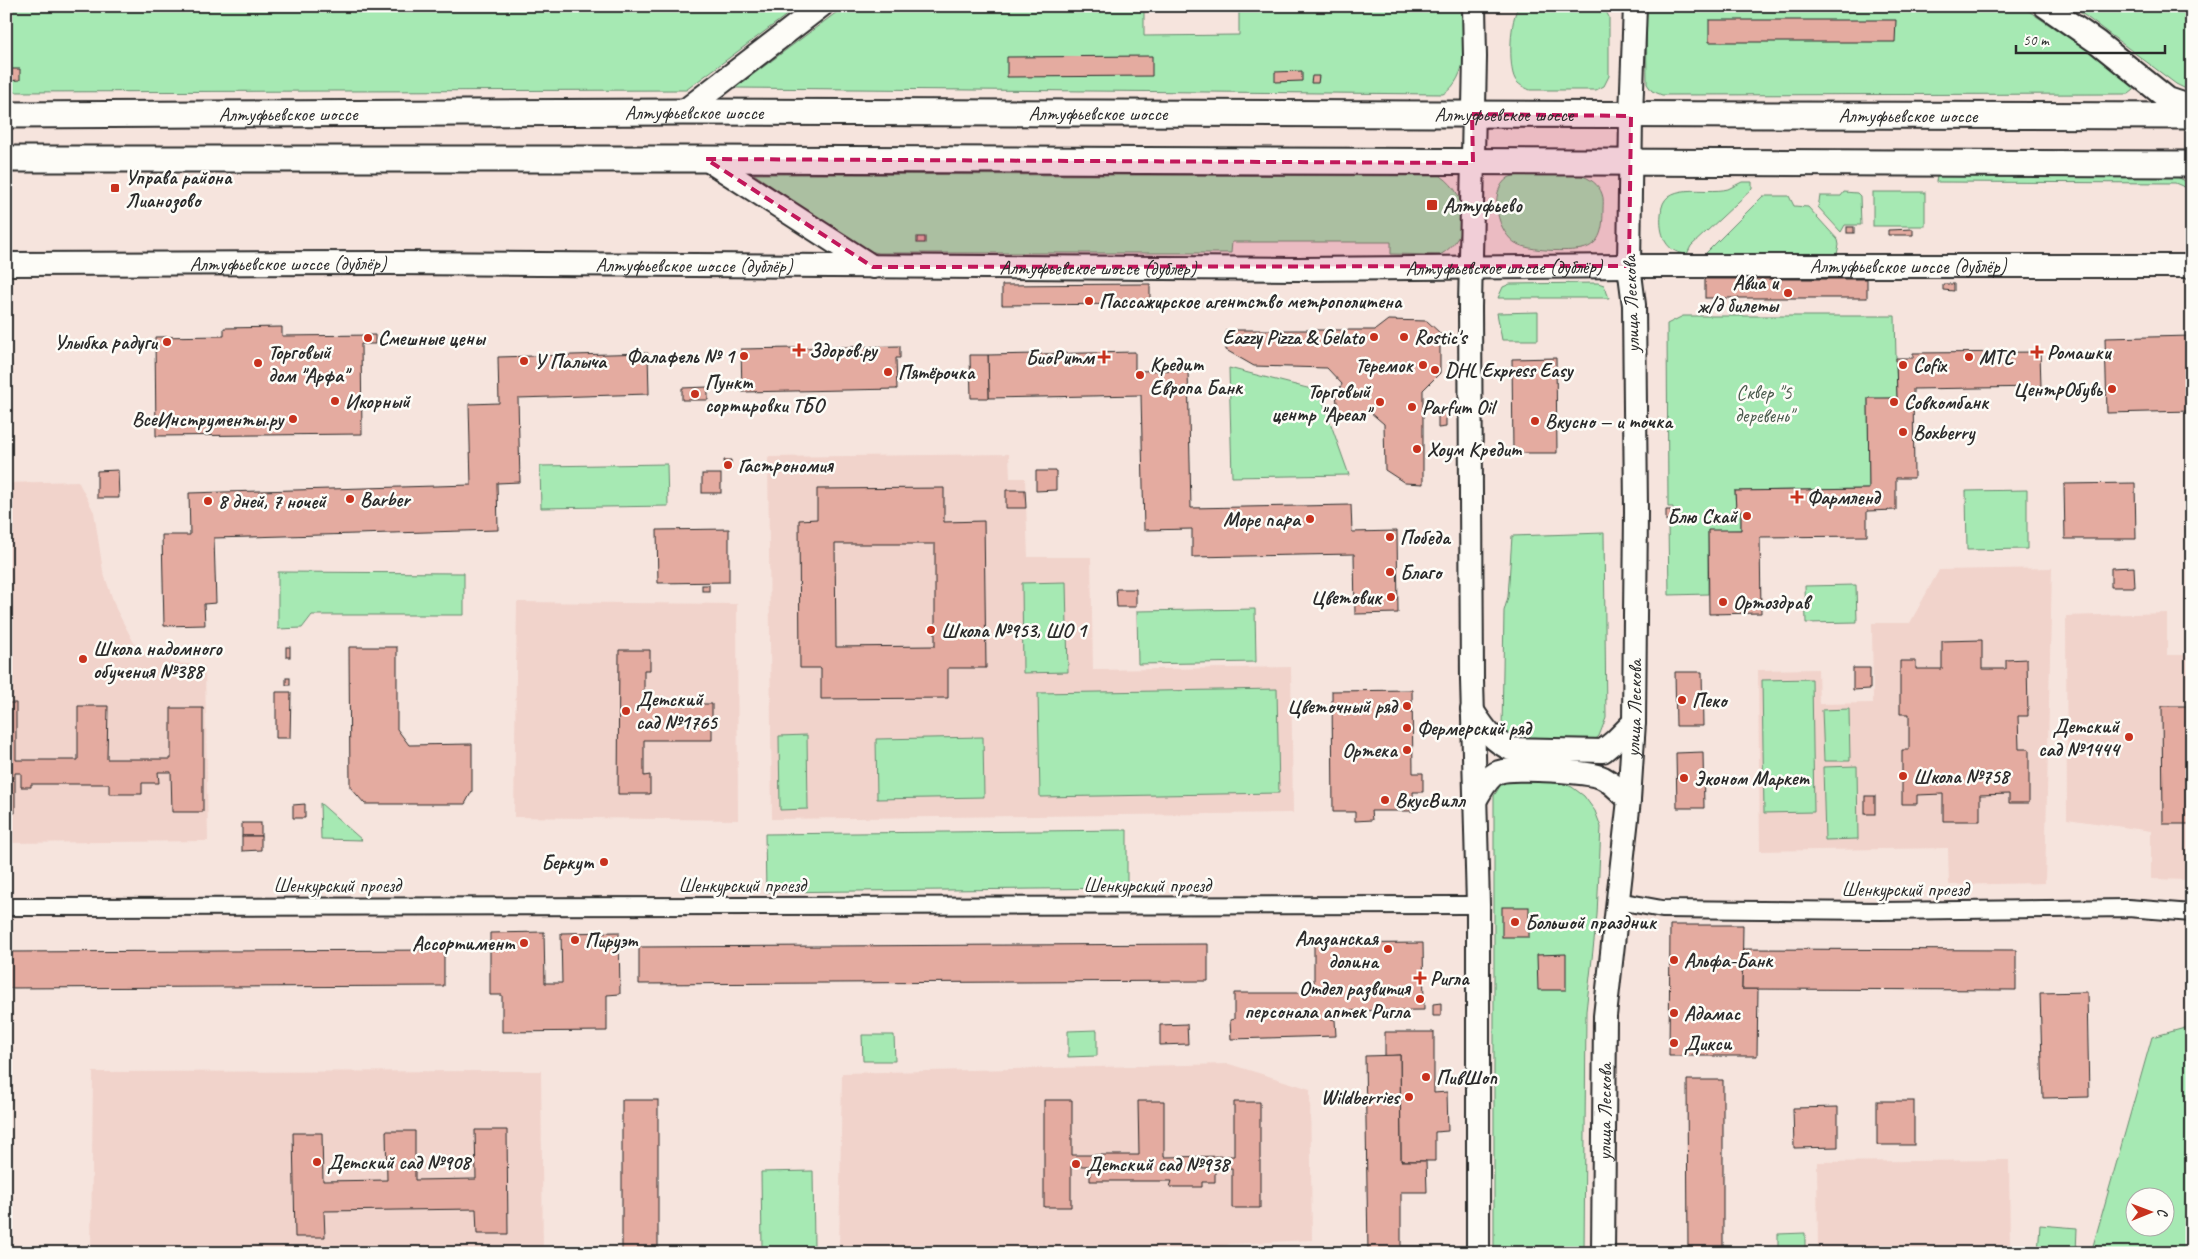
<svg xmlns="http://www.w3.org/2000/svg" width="2198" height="1259" font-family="Caveat,sans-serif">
	<rect width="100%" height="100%" fill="#f6e4dd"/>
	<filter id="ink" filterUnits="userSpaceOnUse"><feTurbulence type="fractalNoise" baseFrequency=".02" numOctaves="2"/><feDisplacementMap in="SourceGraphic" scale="10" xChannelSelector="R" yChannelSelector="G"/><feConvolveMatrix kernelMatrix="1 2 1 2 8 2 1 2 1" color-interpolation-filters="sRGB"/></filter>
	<g filter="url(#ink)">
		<g fill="#f1d3cb">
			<path d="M1009 454 1010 478H1025L1028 557H1091L1093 670 1291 667 1293 813 772 819 768 457Z"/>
			<path d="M78 481 94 512 103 571 116 609 140 654 178 663 205 666 208 841 6 843V483Z"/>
			<path d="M2052 568 2045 883 1949 885 1948 848 1760 851 1758 670 1818 669 1819 704 1873 703 1872 623H1910L1939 570Z"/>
			<path d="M517 602 737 604 738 820 514 817Z"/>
			<path d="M2167 613V655H2192V880L2151 879V831L2067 819 2066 616Z"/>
			<path d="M1229 1064 1310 1089 1312 1240 1230 1244 1208 1252 839 1251 842 1073Z"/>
			<path d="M541 1071 543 1253H91L93 1072Z"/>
			<path d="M2009 1160 2010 1253H1818L1817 1162Z"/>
		</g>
		<g fill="#a6e9b3" stroke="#688a6f" fill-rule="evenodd">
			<path d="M6 6 792 11 686 90 6 92Z"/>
			<path d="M845 6H1144V36L1239 35V6H1458C1473 27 1467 82 1443 94L735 88Z"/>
			<path d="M1519 6H1603L1609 17V76L1604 86 1596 90H1530C1524 87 1518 85 1515 79 1508 67 1510 17 1519 6Z"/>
			<path d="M1646 6H2021L2135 82 2134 90 2129 94 1662 95 1652 91 1647 84Z"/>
			<path d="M2072 6H2192V92L2176 84Z"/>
			<path d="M754 174 1441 176C1470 196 1472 237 1440 255L1391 254V242H1232L1231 253H879L864 250Z"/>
			<path d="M1519 175H1580C1589 178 1599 184 1602 194 1604 198 1603 205 1603 209 1603 226 1602 245 1582 249 1567 252 1530 251 1517 244 1498 234 1487 192 1508 178 1511 176 1516 176 1519 175Z"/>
			<path d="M1937 176 2177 177 2192 184V190L2175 183 1936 182Z"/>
			<path d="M1742 182H1752V189L1691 246 1687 254C1677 253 1670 250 1665 241 1661 232 1660 224 1661 214 1662 179 1706 195 1728 189 1733 187 1737 184 1742 182Z"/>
			<path d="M1844 192 1857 193 1860 196 1861 225H1845L1841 232 1818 207 1820 196H1841Z"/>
			<rect x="1873" y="192" width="52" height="34"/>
			<path d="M1763 196H1789L1794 206 1808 207 1838 240 1839 245 1837 254H1705Z"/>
			<path d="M1598 283 1604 285 1609 298H1498L1503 287 1510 284Z"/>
			<path d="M1538 312V340H1502L1497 313Z"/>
			<path d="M1683 316H1895L1897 398 1868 399 1869 489 1735 491 1736 510H1741V530L1708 531V594L1669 595 1668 523 1673 522V507H1668L1667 324Z"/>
			<path d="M1229 368 1319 391 1349 475 1232 477Z"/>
			<path d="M667 464 668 506 541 508 540 466Z"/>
			<path d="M2027 490V549L1967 550 1966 491Z"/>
			<path d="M1604 533 1606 718 1599 736 1590 744 1509 738 1502 729 1504 611 1508 597 1512 536Z"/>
			<path d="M278 572 464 573V615H312L302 628 278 629Z"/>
			<path d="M1066 582 1068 672 1023 673 1022 583Z"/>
			<path d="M1856 585 1857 622 1806 623 1805 586Z"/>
			<path d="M1255 609 1256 662 1138 664 1137 611Z"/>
			<path d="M1812 679 1814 812 1764 813 1762 680Z"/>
			<path d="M1277 689 1279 793 1040 797 1038 693Z"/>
			<path d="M1849 709 1850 761H1824L1822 710Z"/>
			<path d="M807 735 808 809 780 810 779 736Z"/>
			<path d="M983 737 984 797 877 799 876 739Z"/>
			<path d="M1857 766 1858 839 1825 840 1823 767Z"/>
			<path d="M1510 780 1560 782 1572 787 1584 796 1595 811 1601 827 1597 915 1586 1011 1584 1253H1494V796L1503 781Z"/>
			<path d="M320 803 362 840 321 839Z"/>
			<path d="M1127 830V888L766 892 765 834Z"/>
			<path d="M2192 1026V1253H2091L2152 1037ZM2136 1196H2166V1226H2136Z"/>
			<path d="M1097 1030V1056L1068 1057V1031Z"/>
			<path d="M862 1035H894L895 1061H863Z"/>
			<path d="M813 1171 814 1247 762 1248 761 1172Z"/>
			<path d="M2040 1225 2077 1228 2076 1253H2038Z"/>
			<path d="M1805 1233V1253H1778V1234Z"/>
		</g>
		<g fill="#e4aba0" stroke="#2b2b2b" fill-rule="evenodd">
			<path d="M1709 20H1896L1895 42H1709Z"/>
			<path d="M1152 56V76L1007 77V57Z"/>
			<path d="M6 69H20V80L6 81Z"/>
			<path d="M1302 71V81L1275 82V72Z"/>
			<path d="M1312 76H1319L1318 83H1311Z"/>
			<rect x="1847" y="227" width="7" height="6"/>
			<path d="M1913 229V235H1888V230Z"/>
			<rect x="917" y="237" width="8" height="6"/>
			<rect x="1705" y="279" width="162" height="19"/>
			<path d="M1150 284V304L1002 305V285Z"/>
			<path d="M1943 284H1954V291L1943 290Z"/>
			<path d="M1388 320 1427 321 1440 333V373L1423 390V484L1405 483 1385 470 1384 424 1370 412 1357 417H1347L1338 409 1336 396 1342 384 1327 368 1254 366 1226 350V330H1375Z"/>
			<path d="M282 327V336L375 335V344H361L362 434 156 436 155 337 224 336V328Z"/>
			<path d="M2192 336V411L2107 413 2105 338Z"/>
			<path d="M900 346V358H896L897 389 742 392 741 349Z"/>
			<path d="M1135 352V371L1188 370 1191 508 1351 505 1352 532 1397 531 1398 613 1355 614 1354 554 1192 557V529L1144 530 1141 395 989 398 988 355Z"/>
			<path d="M2040 352 2041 387 1913 389 1914 478H1896V510L1867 511V536L1760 537 1761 613 1709 614 1708 530H1741V510H1736L1735 491 1869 489 1868 398H1897L1896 358H1913V353Z"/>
			<path d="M648 353 649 394 518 398 520 482 497 483 498 530 214 538 216 603 204 604 205 625 164 626 162 535H190L189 493 471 485 469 404 499 403 498 357Z"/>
			<path d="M970 355H988L989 398H971Z"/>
			<path d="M1556 358 1557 453H1513L1512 359Z"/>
			<path d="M708 387V400H682V388Z"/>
			<path d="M1438 411H1446V427L1438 428Z"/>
			<path d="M724 460H731V470H725Z"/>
			<path d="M118 470 119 498H97V471Z"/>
			<path d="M1036 471H1056V490L1036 491Z"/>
			<rect x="702" y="474" width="19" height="19"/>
			<path d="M2135 483 2136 539H2065L2064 484Z"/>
			<path d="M944 488V522L984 521 986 668H948V698L821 699V668H800L799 520 817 519V489ZM835 544H935V646L836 647Z"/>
			<path d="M1006 490H1025L1026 508H1006Z"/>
			<path d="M1666 510H1671L1672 521H1666Z"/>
			<path d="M729 529V582L658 583 657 530Z"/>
			<path d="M2134 567 2135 587H2111V568Z"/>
			<rect x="702" y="585" width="7" height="6"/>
			<path d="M1116 589H1136V607H1117Z"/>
			<path d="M1982 640V669H2006V660L2027 659 2028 716H2018L2019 749H2029V803H2009V794L1980 795V821H1943V794L1917 795V804H1902V750H1909V714H1900V661H1916V669H1942V641Z"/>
			<rect x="286" y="647" width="4" height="10"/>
			<path d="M349 647H397V729L409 745 472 744V791L465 804H365L350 787Z"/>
			<path d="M619 650H650V670H644V704H712V740H644V776L650 775V794H618Z"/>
			<path d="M1853 668H1870V689L1853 690Z"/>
			<path d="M1675 672H1702L1703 726H1676Z"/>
			<rect x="286" y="678" width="4" height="7"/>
			<path d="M1412 690 1413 773H1423V792H1413L1414 811H1371L1372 820 1355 821V812H1333L1332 691Z"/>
			<path d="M276 692H291L290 738H276Z"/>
			<path d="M6 703H16V760H78V706H108L107 759H171V708H203V812H172L171 772H158L159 783H142V794H109V784H31V787H21V773H15V813H6Z"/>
			<path d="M2162 706H2191V824H2163Z"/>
			<path d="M1703 752 1704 808H1677L1676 753Z"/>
			<rect x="1865" y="796" width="10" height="18"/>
			<path d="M305 804V818H293V805Z"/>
			<rect x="242" y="823" width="19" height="13"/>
			<path d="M242 836H261V850L242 851Z"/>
			<rect x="1502" y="907" width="27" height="30"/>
			<path d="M1670 925H1743L1742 989H1758L1757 1056H1669Z"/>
			<path d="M544 932 545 983H562L561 933 619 932 620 994 607 995V1031L502 1032V995H490V933Z"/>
			<path d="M1423 943 1424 1010 1331 1011V1019L1335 1020 1336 1036 1231 1039 1230 1020 1234 1019V993H1314V944Z"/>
			<path d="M1208 944V981L639 984V947Z"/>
			<path d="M1743 949 2016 950V990L1742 989Z"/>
			<path d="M444 950V986L6 988V952Z"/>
			<path d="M1566 954V990H1538L1537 955Z"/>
			<path d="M2087 992 2089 1097 2043 1098 2040 993Z"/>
			<path d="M1441 1003V1016H1433V1004Z"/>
			<path d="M1187 1024 1188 1044 1160 1045V1025Z"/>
			<path d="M1385 1032H1434V1093L1447 1092 1448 1131 1435 1132V1161H1401L1400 1055 1385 1056Z"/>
			<path d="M1400 1055 1401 1161H1426L1427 1192H1401V1246H1421L1422 1253H1368L1365 1056Z"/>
			<path d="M1687 1080H1723V1253H1688Z"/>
			<rect x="622" y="1100" width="36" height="153"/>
			<path d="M1044 1100H1072V1155H1139L1138 1101H1164V1157L1234 1156V1102H1260V1208H1232V1168H1215V1182H1202V1187H1170L1172 1181H1090V1166H1071V1207H1044Z"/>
			<rect x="1877" y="1101" width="37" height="44"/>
			<path d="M1838 1107V1147L1794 1148 1793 1108Z"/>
			<path d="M475 1130H507L508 1234H477L476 1209 324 1211 325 1237H295L293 1133H322L323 1181 387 1180 386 1131H415V1180L476 1179Z"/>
		</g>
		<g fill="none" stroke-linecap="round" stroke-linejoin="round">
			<defs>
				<g id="street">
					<path d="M1618 901 1662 909 1881 911 2128 908 2192 913"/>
					<path d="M6 907 1478 905"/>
				</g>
				<g id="secondary">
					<path d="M1474 6 1475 57 1470 307 1472 680 1478 905V1253"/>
					<path d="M2045 6 2097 42 2168 99 2192 107"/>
					<path d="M683 112 821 6"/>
					<path d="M706 159 873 267"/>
					<path id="s1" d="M6 264 387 263 1298 269 1629 266H2192"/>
					<path d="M1472 710C1484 728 1492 741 1511 749L1603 751 1615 741 1634 722"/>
					<path d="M1474 802C1481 792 1487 776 1499 772 1512 767 1590 771 1603 778 1613 783 1621 792 1629 800"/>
					<path id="s2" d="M1603 1253 1605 1016 1629 800 1634 722 1636 511 1634 305 1629 266 1631 116 1635 6"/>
				</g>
				<g id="primary">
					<path id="s3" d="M6 115 683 112 2192 116"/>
					<path d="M6 159H706L2192 164"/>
				</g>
			</defs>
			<use href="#street" stroke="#2b2b2b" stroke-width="20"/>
			<use href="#secondary" stroke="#2b2b2b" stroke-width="26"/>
			<use href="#primary" stroke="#2b2b2b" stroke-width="29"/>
			<use href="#street" stroke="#fdfcf7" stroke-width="16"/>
			<use href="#secondary" stroke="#fdfcf7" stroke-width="22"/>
			<use href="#primary" stroke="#fdfcf7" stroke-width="25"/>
		</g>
	</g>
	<path fill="#c2185b" fill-opacity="0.2" stroke="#c2185b" stroke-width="4" stroke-dasharray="10 6" stroke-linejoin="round" d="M1472 114 1631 116 1629 266 873 267 706 159 1473 163Z"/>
	<g fill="#c8321e" stroke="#fdfcf7" stroke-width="2">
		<rect x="110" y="183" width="10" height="10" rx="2.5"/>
		<rect x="1426" y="199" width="12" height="12" rx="2.5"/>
		<circle cx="1788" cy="293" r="5"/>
		<circle cx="1089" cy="301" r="5"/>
		<circle cx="1374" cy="337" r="5"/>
		<circle cx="1404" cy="337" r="5"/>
		<circle cx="368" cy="338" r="5"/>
		<circle cx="167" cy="342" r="5"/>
		<path d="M796.5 342.5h5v5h5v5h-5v5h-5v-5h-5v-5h5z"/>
		<path d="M2034.5 344.5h5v5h5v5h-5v5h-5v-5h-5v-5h5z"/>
		<circle cx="744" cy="356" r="5"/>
		<path d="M1101.5 349.5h5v5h5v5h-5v5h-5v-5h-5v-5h5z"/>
		<circle cx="1969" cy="357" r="5"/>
		<circle cx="524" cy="361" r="5"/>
		<circle cx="258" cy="363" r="5"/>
		<circle cx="1423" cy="365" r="5"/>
		<circle cx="1903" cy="365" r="5"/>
		<circle cx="1435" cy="370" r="5"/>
		<circle cx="888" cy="372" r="5"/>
		<circle cx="1140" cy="375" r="5"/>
		<circle cx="2112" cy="389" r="5"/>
		<circle cx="695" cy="394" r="5"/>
		<circle cx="335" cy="401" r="5"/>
		<circle cx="1380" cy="402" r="5"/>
		<circle cx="1894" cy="402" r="5"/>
		<circle cx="1412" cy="407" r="5"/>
		<circle cx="293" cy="419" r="5"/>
		<circle cx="1535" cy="421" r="5"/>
		<circle cx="1903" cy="432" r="5"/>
		<circle cx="1417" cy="449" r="5"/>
		<circle cx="728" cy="465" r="5"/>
		<path d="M1794.5 489.5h5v5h5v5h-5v5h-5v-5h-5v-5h5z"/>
		<circle cx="350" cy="499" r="5"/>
		<circle cx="208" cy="501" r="5"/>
		<circle cx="1747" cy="516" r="5"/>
		<circle cx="1310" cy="519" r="5"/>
		<circle cx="1390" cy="537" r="5"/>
		<circle cx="1390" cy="572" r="5"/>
		<circle cx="1391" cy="597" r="5"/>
		<circle cx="1723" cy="602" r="5"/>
		<circle cx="931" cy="630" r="5"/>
		<circle cx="83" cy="659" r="5"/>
		<circle cx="1682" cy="700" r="5"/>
		<circle cx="1407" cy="706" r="5"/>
		<circle cx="626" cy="711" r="5"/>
		<circle cx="1407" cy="728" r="5"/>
		<circle cx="2129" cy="737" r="5"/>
		<circle cx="1407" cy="750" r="5"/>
		<circle cx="1903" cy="776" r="5"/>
		<circle cx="1684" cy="778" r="5"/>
		<circle cx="1385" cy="800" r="5"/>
		<circle cx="604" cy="862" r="5"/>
		<circle cx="1515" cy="922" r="5"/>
		<circle cx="575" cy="940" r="5"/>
		<circle cx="524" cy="943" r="5"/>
		<circle cx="1388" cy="949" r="5"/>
		<circle cx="1674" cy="960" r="5"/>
		<path d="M1417.5 970.5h5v5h5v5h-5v5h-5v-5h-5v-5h5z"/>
		<circle cx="1420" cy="999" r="5"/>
		<circle cx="1674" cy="1013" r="5"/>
		<circle cx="1674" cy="1043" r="5"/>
		<circle cx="1426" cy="1077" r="5"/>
		<circle cx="1409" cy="1097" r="5"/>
		<circle cx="317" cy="1162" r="5"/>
		<circle cx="1076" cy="1164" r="5"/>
	</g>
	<g text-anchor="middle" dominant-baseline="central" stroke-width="5" stroke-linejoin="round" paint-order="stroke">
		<g font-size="20" fill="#2b2b2b" stroke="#fdfcf7">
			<text stroke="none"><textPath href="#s3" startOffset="688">Алтуфьевское шоссе</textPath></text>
			<text stroke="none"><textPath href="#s3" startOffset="282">Алтуфьевское шоссе</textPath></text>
			<text stroke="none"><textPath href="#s3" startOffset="1092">Алтуфьевское шоссе</textPath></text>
			<text stroke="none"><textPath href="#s3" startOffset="1498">Алтуфьевское шоссе</textPath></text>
			<text stroke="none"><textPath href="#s3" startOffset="1902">Алтуфьевское шоссе</textPath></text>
			<text stroke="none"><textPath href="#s1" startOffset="282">Алтуфьевское шоссе (дублёр)</textPath></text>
			<text stroke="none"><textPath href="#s1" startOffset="688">Алтуфьевское шоссе (дублёр)</textPath></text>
			<text stroke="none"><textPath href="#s1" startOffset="1902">Алтуфьевское шоссе (дублёр)</textPath></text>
			<text stroke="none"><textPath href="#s1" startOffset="1498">Алтуфьевское шоссе (дублёр)</textPath></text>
			<text stroke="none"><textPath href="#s1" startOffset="1092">Алтуфьевское шоссе (дублёр)</textPath></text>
			<text transform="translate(1631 304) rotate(-92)">улица Лескова</text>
			<text stroke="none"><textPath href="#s2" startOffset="546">улица Лескова</textPath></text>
			<text x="337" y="885">Шенкурский проезд</text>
			<text x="742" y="885">Шенкурский проезд</text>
			<text x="1147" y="885">Шенкурский проезд</text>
			<text x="1905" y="889">Шенкурский проезд</text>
			<text stroke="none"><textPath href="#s2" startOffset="141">улица Лескова</textPath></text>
		</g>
		<g font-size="20" font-weight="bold" fill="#2b2b2b" stroke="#fdfcf7" text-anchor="start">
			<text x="125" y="177">Управа района<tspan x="125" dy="23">Лианозово</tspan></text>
			<text x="1443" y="205">Алтуфьево</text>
			<text x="1778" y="282" text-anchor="end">Авиа и<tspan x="1778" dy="23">ж/д билеты</tspan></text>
			<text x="1099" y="301">Пассажирское агентство метрополитена</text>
			<text x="1364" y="337" text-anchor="end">Eazzy Pizza &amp; Gelato</text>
			<text x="1414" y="337">Rostic's</text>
			<text x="378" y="338">Смешные цены</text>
			<text x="157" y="342" text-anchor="end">Улыбка радуги</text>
			<text x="809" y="350">Здоров.ру</text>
			<text x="268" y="352">Торговый<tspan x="268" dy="23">дом "Арфа"</tspan></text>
			<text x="2047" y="352">Ромашки</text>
			<text x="734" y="356" text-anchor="end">Фалафель № 1</text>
			<text x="1094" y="357" text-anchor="end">БиоРитм</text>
			<text x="1979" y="357">МТС</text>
			<text x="534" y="361">У Палыча</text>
			<text x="1150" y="364">Кредит<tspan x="1150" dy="23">Европа Банк</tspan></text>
			<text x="1413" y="365" text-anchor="end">Теремок</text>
			<text x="1913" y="365">Cofix</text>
			<text x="1445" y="370">DHL Express Easy</text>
			<text x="898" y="372">Пятёрочка</text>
			<text x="705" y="382">Пункт<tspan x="705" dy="23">сортировки ТБО</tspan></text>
			<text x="2102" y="389" text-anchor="end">ЦентрОбувь</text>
			<text x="1370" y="391" text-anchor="end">Торговый<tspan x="1370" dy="23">центр "Ареал"</tspan></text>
			<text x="345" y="401">Икорный</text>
			<text x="1904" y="402">Совкомбанк</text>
			<text x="1422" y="407">Parfum Oil</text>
			<text x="283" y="419" text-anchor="end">ВсеИнструменты.ру</text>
			<text x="1545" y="421">Вкусно — и точка</text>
			<text x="1913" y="432">Boxberry</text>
			<text x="1427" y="449">Хоум Кредит</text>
			<text x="738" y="465">Гастрономия</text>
			<text x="1807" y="497">Фармленд</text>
			<text x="360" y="499">Barber</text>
			<text x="218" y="501">8 дней, 7 ночей</text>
			<text x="1737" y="516" text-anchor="end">Блю Скай</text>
			<text x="1300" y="519" text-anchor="end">Море пара</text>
			<text x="1400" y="537">Победа</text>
			<text x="1400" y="572">Благо</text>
			<text x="1381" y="597" text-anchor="end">Цветовик</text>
			<text x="1733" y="602">Ортоздрав</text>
			<text x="941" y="630">Школа №953, ШО 1</text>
			<text x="93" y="648">Школа надомного<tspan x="93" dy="23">обучения №388</tspan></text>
			<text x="636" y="699">Детский<tspan x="636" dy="23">сад №1765</tspan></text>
			<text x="1692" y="700">Пеко</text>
			<text x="1397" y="706" text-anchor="end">Цветочный ряд</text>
			<text x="2119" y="726" text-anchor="end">Детский<tspan x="2119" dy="23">сад №1444</tspan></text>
			<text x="1417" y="728">Фермерский ряд</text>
			<text x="1397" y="750" text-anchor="end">Ортека</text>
			<text x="1913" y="776">Школа №758</text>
			<text x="1694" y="778">Эконом Маркет</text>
			<text x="1395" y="800">ВкусВилл</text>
			<text x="594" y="862" text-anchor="end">Беркут</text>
			<text x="1525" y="922">Большой праздник</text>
			<text x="1378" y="938" text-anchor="end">Алазанская<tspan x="1378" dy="23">долина</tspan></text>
			<text x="585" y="940">Пируэт</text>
			<text x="514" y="943" text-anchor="end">Ассортимент</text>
			<text x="1684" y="960">Альфа-Банк</text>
			<text x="1430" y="978">Ригла</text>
			<text x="1410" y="988" text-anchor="end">Отдел развития<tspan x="1410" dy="23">персонала аптек Ригла</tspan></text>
			<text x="1684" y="1013">Адамас</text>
			<text x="1684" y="1043">Дикси</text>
			<text x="1436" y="1077">ПивШоп</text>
			<text x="1399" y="1097" text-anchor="end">Wildberries</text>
			<text x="327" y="1162">Детский сад №908</text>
			<text x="1086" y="1164">Детский сад №938</text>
		</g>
		<g font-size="20" fill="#4a5a4d" stroke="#fdfcf7">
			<text x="1764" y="392">Сквер "5<tspan x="1764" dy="23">деревень"</tspan></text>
		</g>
	</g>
	<rect width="2198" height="1259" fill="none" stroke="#fdfcf7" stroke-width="25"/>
	<rect x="12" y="12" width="2173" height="1234" fill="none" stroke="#2b2b2b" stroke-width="2" filter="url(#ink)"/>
	<g transform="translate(2150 1212) rotate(89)"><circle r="24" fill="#fdfcf7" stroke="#a9a8a5"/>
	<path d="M0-4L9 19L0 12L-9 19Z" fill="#c8321e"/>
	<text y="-8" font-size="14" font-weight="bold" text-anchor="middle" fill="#2b2b2b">С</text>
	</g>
	<path d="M2016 45v8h149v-8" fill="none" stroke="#2b2b2b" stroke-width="2.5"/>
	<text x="2023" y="45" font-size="15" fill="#2b2b2b" stroke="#fdfcf7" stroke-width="4" paint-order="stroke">50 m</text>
</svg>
